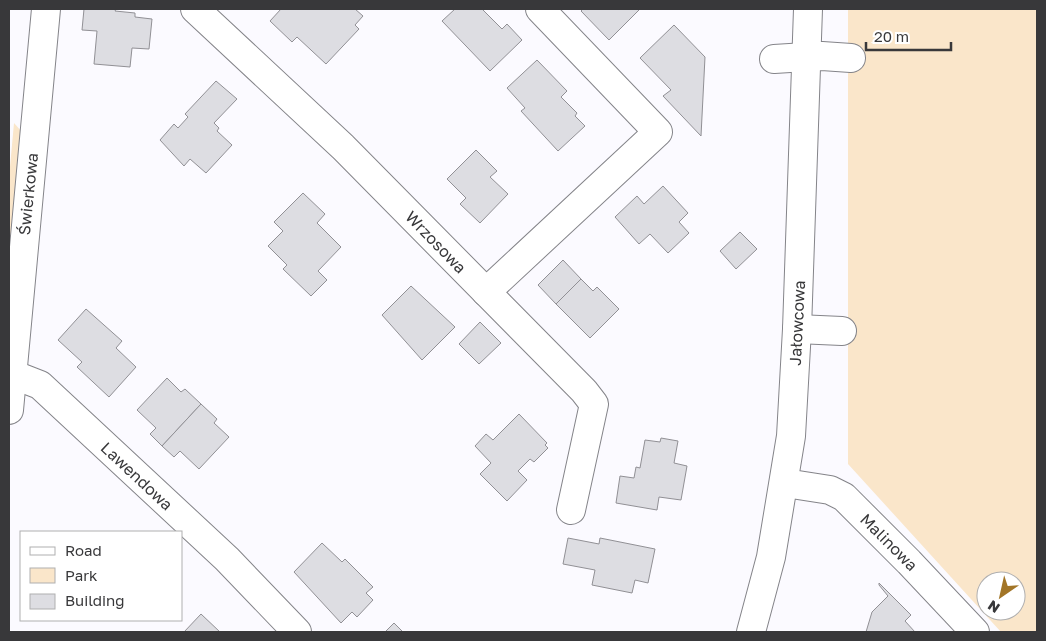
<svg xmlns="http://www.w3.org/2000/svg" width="1046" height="641" font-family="'Golos Text',sans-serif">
	<rect width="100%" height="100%" fill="#fbfaff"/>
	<g fill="#fae6ca" fill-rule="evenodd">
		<path d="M848 9H1037V632H1001L848 464ZM986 581H1016V611H986Z"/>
		<path d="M14 123 22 132 9 280V178Z"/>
	</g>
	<g fill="#dddde2" stroke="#919095">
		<path d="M84 9H116L115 11 135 13V17L152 19 149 49 132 48 130 67 94 64 97 31 82 30Z"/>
		<path d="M281 9H355L363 16 355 25 359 29 326 64 297 37 292 42 270 21Z"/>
		<path d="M455 9H482L502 29 507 24 522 40 490 71 442 21Z"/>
		<path d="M583 9H638L639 10 609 40 581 11Z"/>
		<path d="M674 25 705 57 701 136 663 96 671 90 640 58Z"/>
		<path d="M537 60 567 91 561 97 577 113 575 116 585 126 558 151 521 111 525 108 507 88Z"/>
		<path d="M216 81 237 99 214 123 219 128 217 131 232 145 206 173 190 159 184 166 160 140 174 124 178 128 188 117 185 114Z"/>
		<path d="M476 150 497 171 490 177 508 194 480 223 460 204 466 198 447 179Z"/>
		<path d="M663 186 688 213 679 222 689 233 668 253 650 234 639 244 615 217 637 196 644 204Z"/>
		<path d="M303 193 325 214 317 223 341 247 318 271 327 280 311 296 283 269 287 265 268 246 283 231 274 222Z"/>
		<path d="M740 232 757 249 736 269 720 251Z"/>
		<path d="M563 260 581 279 556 304 538 285Z"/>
		<path d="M581 279 593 291 597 287 619 309 590 338 556 304Z"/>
		<path d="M411 286 455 327 422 360 382 315Z"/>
		<path d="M86 309 122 341 116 348 136 367 109 397 77 367 82 362 58 340Z"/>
		<path d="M480 322 501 343 479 364 459 344Z"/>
		<path d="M167 378 181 392 185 389 201 404 162 446 150 434 156 428 137 410Z"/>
		<path d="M201 404 217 419 214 423 229 437 199 469 180 451 174 457 162 446Z"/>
		<path d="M519 414 547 443 545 445 548 448 534 462 530 459 518 471 527 480 507 501 480 474 491 463 475 446 486 434 493 440Z"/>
		<path d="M661 438 678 441 674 463 687 466 681 500 659 497 657 510 616 503 620 476 634 478 636 467 640 468 645 440 660 442Z"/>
		<path d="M568 538 599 544 600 538 655 549 648 583 635 580 632 593 592 585 595 570 563 564Z"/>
		<path d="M322 543 342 562 345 559 373 587 366 593 373 600 357 617 352 612 341 623 294 572Z"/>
		<path d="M879 583 911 615 905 621 915 632H866L872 612 888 596 879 585Z"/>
		<path d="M201 614 220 632H184Z"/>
		<path d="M394 623 403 632H385Z"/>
	</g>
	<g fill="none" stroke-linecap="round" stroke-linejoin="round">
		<defs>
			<g id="minor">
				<path d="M195 9 343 147 584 391 594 404 571 510"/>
				<path d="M774 59 822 56 851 58"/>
				<path d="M486 292 658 132 540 9"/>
				<path d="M797 329 842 331"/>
				<path d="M11 377 22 378 40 385 227 559 297 632"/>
				<path d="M9 410 46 9"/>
				<path d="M785 483 830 490 844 497 909 562 975 632"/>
				<path d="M751 632 771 557 791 436 797 329 808 9"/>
			</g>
		</defs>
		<use href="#minor" stroke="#848489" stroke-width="30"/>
		<use href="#minor" stroke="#fff" stroke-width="28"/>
	</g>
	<g text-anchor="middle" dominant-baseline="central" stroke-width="4.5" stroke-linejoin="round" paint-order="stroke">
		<g font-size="16" fill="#38383a" stroke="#fff">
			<text transform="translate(28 194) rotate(-84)">Świerkowa</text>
			<text transform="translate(436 242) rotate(46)">Wrzosowa</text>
			<text transform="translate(797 323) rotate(-87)">Jałowcowa</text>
			<text transform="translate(137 476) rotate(43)">Lawendowa</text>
			<text transform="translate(889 542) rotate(45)">Malinowa</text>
		</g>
	</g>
	<rect width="1046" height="641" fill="none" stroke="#38383a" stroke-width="20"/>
	<rect x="20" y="531" width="162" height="90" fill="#ffffff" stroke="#afafb0"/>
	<rect x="30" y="547" width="25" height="8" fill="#ffffff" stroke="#afafb0"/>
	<text x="65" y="556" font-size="15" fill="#38383a">Road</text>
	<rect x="30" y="568" width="25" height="15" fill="#fae6ca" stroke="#afafb0"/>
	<text x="65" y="581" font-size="15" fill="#38383a">Park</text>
	<rect x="30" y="594" width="25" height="15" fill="#dddde2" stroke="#afafb0"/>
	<text x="65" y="606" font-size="15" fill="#38383a">Building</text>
	<g transform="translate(1001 596) rotate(214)"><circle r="24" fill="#ffffff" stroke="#afafb0"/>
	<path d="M0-4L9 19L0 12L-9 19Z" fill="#a27527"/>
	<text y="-8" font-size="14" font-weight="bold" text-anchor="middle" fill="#38383a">N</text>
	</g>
	<path d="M866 42v8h85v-8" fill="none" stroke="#38383a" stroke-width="2.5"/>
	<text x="874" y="42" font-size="15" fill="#38383a" stroke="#ffffff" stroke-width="4" paint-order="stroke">20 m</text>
</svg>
